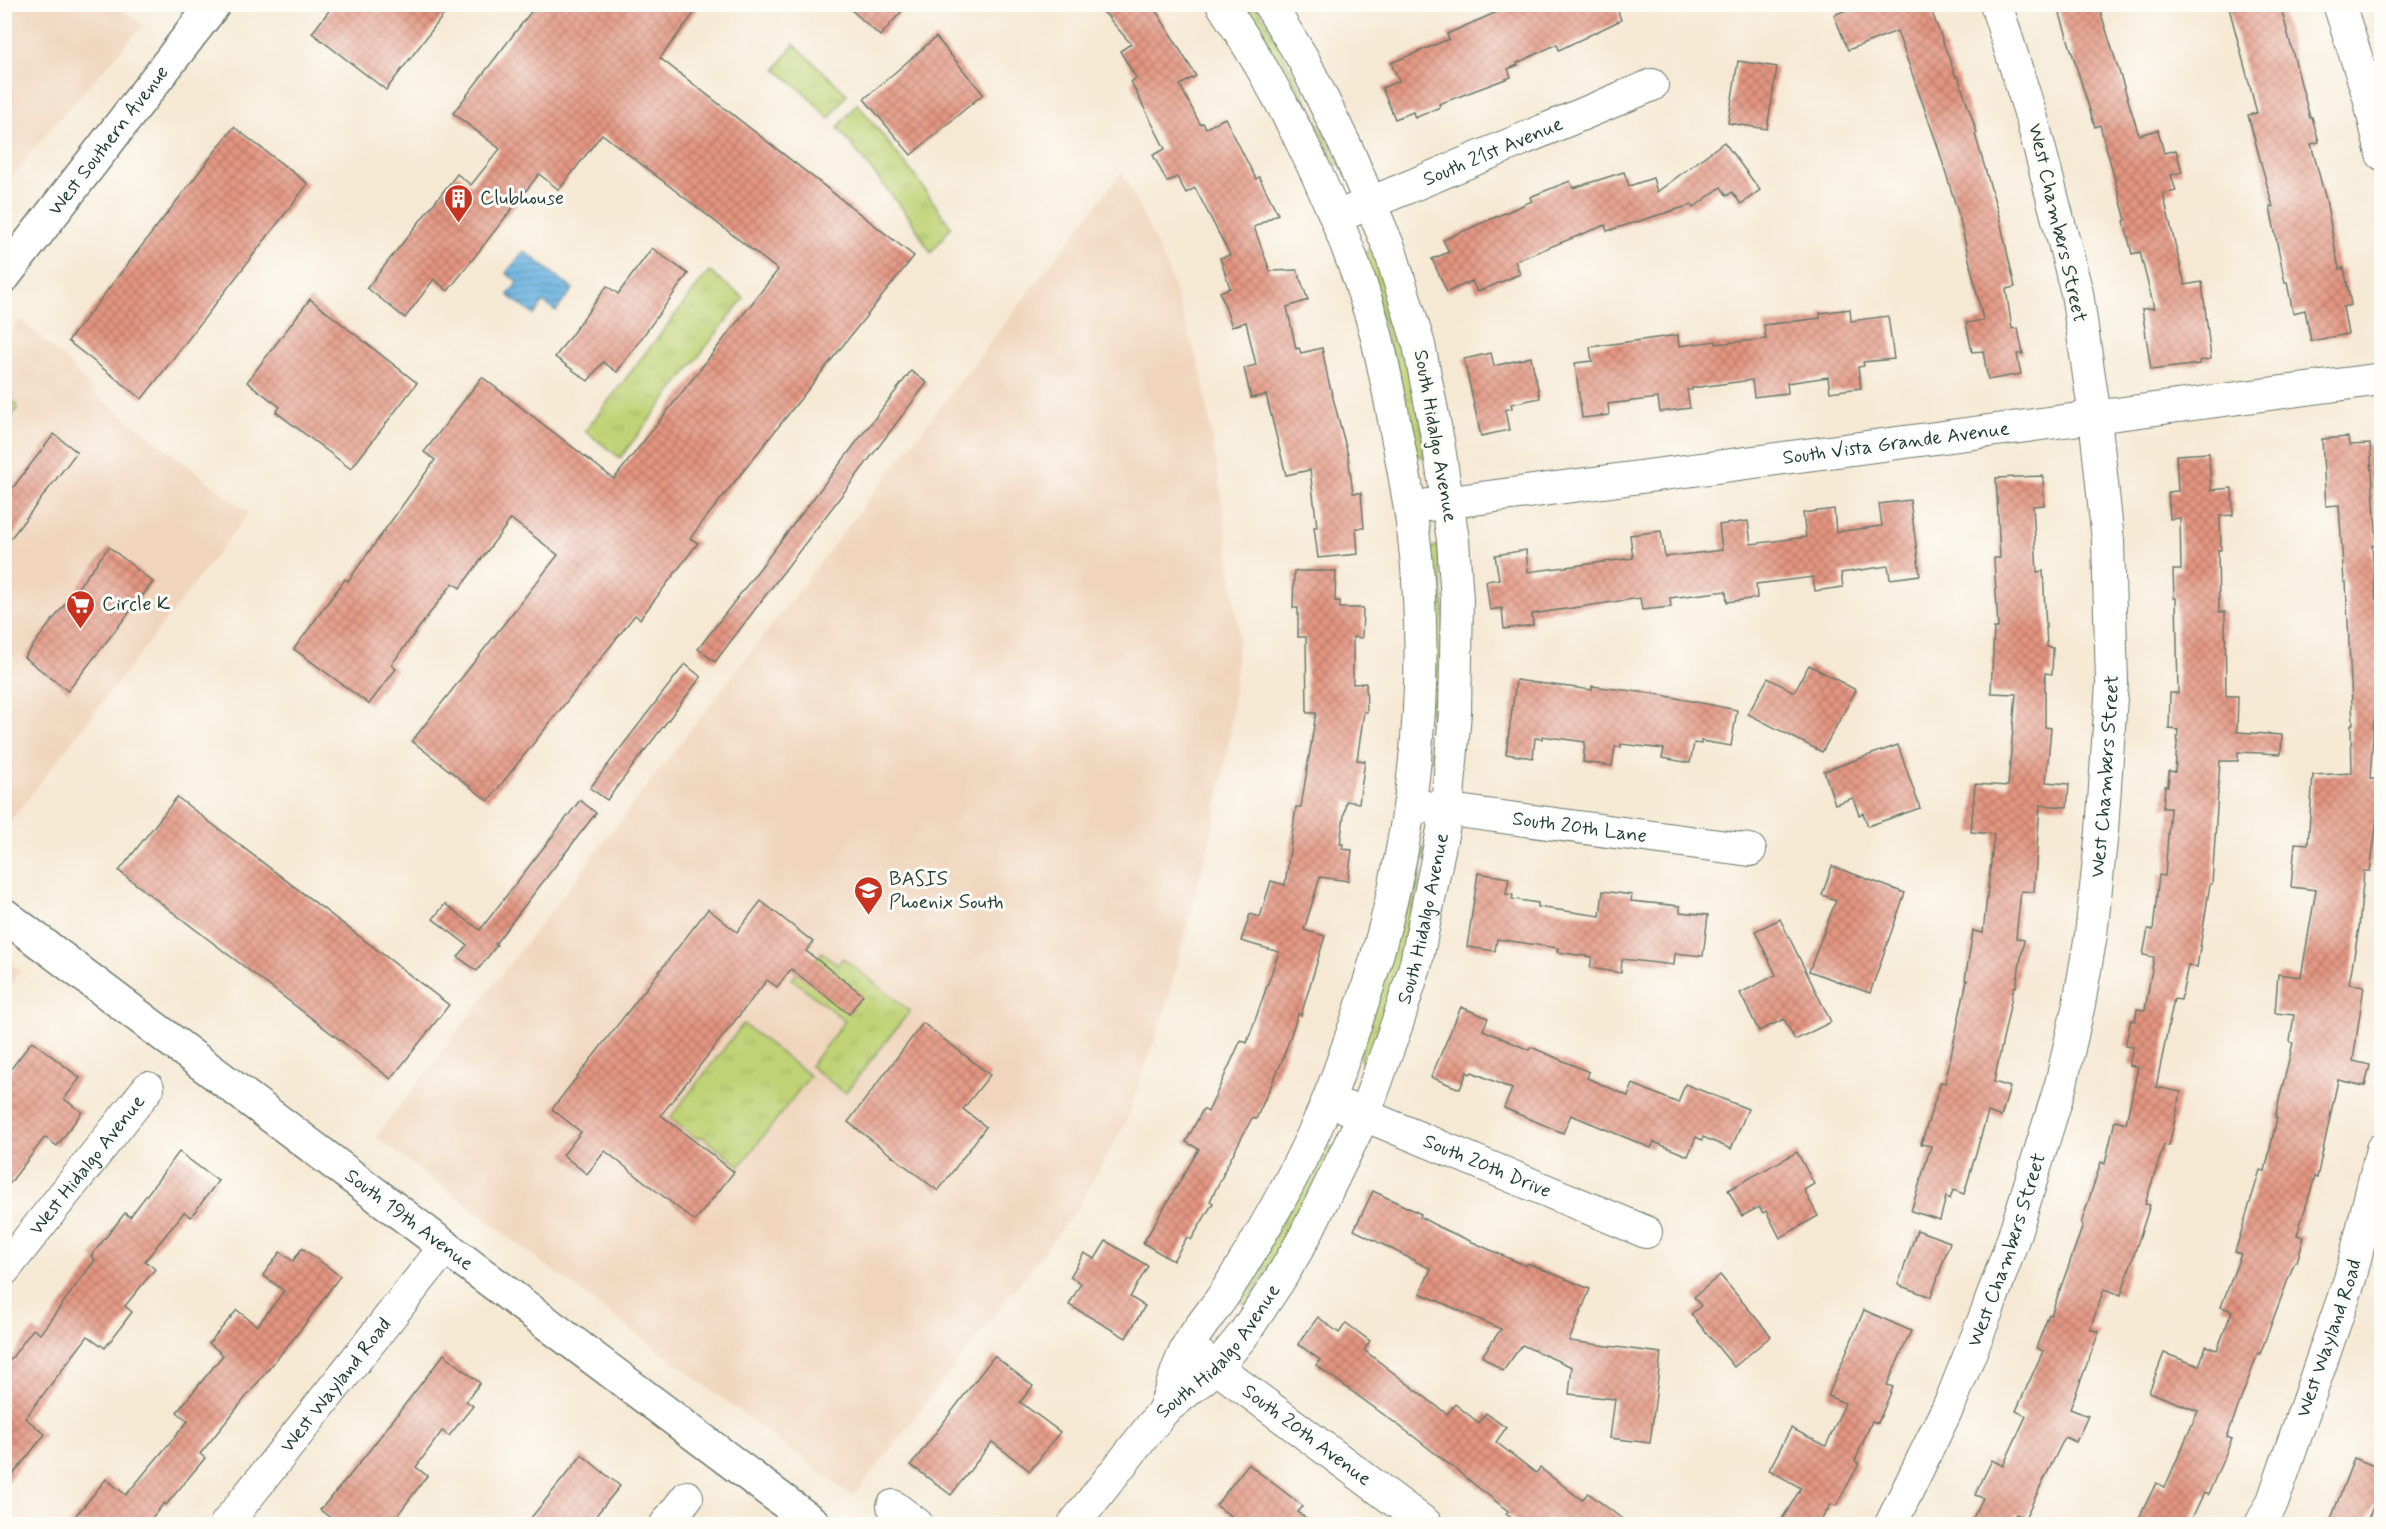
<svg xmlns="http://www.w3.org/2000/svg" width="2386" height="1529" font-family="Mynerve,sans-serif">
	<defs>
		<pattern id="grass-tufts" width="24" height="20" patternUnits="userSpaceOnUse" patternTransform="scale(1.5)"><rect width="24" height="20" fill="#bfd275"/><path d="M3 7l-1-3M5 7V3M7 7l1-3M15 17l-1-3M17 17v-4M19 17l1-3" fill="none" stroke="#a4b566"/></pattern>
		<pattern id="water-rules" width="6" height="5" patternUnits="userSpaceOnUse" patternTransform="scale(1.5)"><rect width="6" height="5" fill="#67b0df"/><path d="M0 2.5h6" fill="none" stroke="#5490b6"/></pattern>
		<pattern id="building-cross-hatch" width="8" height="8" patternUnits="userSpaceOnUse" patternTransform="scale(1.5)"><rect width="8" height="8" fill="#e49581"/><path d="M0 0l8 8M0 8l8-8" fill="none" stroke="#b87b6a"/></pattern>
	</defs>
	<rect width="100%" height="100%" fill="#fdfcf7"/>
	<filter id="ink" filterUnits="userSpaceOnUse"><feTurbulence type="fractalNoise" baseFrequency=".0167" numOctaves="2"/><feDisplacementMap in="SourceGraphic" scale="12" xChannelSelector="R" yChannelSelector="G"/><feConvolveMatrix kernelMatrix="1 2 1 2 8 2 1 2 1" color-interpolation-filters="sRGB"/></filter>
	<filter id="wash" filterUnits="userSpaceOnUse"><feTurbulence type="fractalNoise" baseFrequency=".008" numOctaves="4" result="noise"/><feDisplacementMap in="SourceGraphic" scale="24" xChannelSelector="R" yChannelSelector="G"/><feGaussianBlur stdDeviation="1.35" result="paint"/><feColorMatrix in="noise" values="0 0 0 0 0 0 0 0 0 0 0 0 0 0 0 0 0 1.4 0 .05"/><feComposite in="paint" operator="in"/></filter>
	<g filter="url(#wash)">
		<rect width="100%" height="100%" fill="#f6e9d4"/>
		<g fill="#f0d5bc">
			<path d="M5 4 116 5 143 25 34 148 5 188Z"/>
			<path d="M1122 172 1167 267 1202 375 1222 501 1239 632 1230 736 1215 820 1165 1010 1125 1124 1079 1206 853 1497 376 1137Z"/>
			<path d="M20 320 61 355 96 395 249 513 5 828 4 340Z"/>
			<path d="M5 959 21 970 5 991Z"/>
		</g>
		<g fill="url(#grass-tufts)" stroke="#6f8854" stroke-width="1.5">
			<path d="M1237 5H1255L1266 21 1339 164 1330 167Z"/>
			<path d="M794 44 847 94 829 119 808 96 776 69Z"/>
			<path d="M857 103 918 180 951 227 931 253 909 217 838 128Z"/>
			<path d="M1372 248H1375L1414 366 1425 458 1416 454 1365 253Z"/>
			<path d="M709 271 744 298 620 458 585 431Z"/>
			<path d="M5 397 16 403 17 409 5 426Z"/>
			<path d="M1438 545 1449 664 1437 761 1431 759 1430 549Z"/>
			<path d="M1420 849H1425L1396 999 1367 1065 1359 1059 1416 853Z"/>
			<path d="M822 952 838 965 843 958 910 1011 845 1093 810 1066 845 1021 792 979 807 960 812 964Z"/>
			<path d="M743 1024 810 1076 740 1166 703 1137 696 1138 670 1118Z"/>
			<path d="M1324 1145 1333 1147 1322 1181 1247 1304 1241 1302 1239 1299Z"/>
		</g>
		<path fill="url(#water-rules)" stroke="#43768a" stroke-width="1.5" d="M524 251 573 289 556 311 543 302 534 315 508 295 518 282 506 273Z"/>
		<g id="blocks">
			<g fill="url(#building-cross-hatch)">
				<path d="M334 4H452L386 90 312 33Z"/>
				<path d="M537 4H701L660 58 914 256 690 538 698 543 640 619 635 615 488 801 412 741 558 555 511 519 460 588 453 583 430 613 391 665 396 669 369 704 294 649 345 579 348 581 435 460 424 452 482 377 614 479 778 270 602 134 559 190 539 174 448 291 434 279 405 318 367 288 457 174 471 185 500 149 453 113Z"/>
				<path d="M845 4H908L880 36Z"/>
				<path d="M1097 4H1152L1196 76 1180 85 1200 124 1203 123 1206 128 1225 118 1256 179 1259 177 1278 214 1254 227 1270 271 1297 270 1308 300 1287 307 1296 349 1299 348 1301 353 1322 348 1328 379 1348 455 1353 493H1361L1364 528H1356L1358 554 1318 558 1314 527H1317L1310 470 1286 475 1266 395 1251 398 1244 368 1256 365 1246 322 1232 327 1220 292 1230 288 1220 258 1230 255 1195 188 1186 193 1177 177 1167 182 1153 155 1165 149 1131 82 1136 78 1120 51 1131 44Z"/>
				<path d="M1515 4H1616L1621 20 1559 50 1557 44 1517 63 1518 65 1508 69 1511 77 1439 104 1440 107 1415 118 1413 112 1395 119 1382 88 1399 81 1391 63 1449 39 1447 34Z"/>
				<path d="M1860 4H1929L1956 77 1958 76 1977 133 1975 134 1999 216 2015 287 2006 289 2012 329 2018 328 2023 354H2017L2021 374 1988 380 1983 351 1972 352 1966 323 1983 320 1959 216 1937 144 1897 31 1848 50 1834 15Z"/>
				<path d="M2057 4H2098L2139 135 2158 130 2164 153 2176 150 2182 172 2171 175 2176 191 2163 194 2185 285 2202 282 2211 359 2199 361 2200 364 2151 370 2142 309 2154 308 2140 252 2132 254 2124 221 2126 220 2100 125 2095 127Z"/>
				<path d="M2228 4H2280L2310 118 2312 117 2319 142 2311 144 2326 200 2339 269 2344 268 2351 305 2343 307 2348 334 2311 341 2305 310 2293 313 2287 282 2285 283 2270 207H2273L2248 115 2257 113Z"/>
				<path d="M936 37 983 94 911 155 864 99Z"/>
				<path d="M1738 61 1777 67 1767 129 1728 123Z"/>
				<path d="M234 127 308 184 142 399 68 341Z"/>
				<path d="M1724 142 1760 190 1741 204 1732 192 1727 196 1721 187 1693 208 1691 205 1607 231 1605 225 1515 261 1520 274 1477 292 1472 281 1447 292 1432 259 1449 252 1443 240 1532 201 1530 197 1570 181 1573 188 1624 172 1629 186 1653 178 1657 192Z"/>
				<path d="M652 248 688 274 617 372 603 362 588 381 555 357 607 286 618 294Z"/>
				<path d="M310 299 417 383 351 469 276 412 280 407 247 382Z"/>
				<path d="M1850 309 1851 321 1888 316 1894 359 1863 362 1864 366 1858 367 1861 388 1830 392 1828 377 1787 383 1788 393 1754 397 1752 380 1692 388V390H1687L1690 408 1660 412 1658 398 1608 404 1609 415 1582 418 1575 363 1592 361 1590 347 1678 335 1679 346 1716 341V344L1766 339 1764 325 1820 318V313Z"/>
				<path d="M1491 353 1494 366 1531 357 1540 398 1511 404 1512 408 1505 410 1509 430 1481 436 1464 359Z"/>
				<path d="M911 371 927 383 715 662 698 649Z"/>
				<path d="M54 434 77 452 4 547V499Z"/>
				<path d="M2348 437 2349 445 2370 444 2377 545H2372L2376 599 2381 598 2382 617V636H2379L2377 721 2374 720 2370 779H2382V808H2379L2370 871H2364L2359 928 2349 984 2364 986 2353 1061 2370 1065 2365 1086 2338 1080 2317 1178 2315 1177 2297 1235 2304 1237 2297 1262 2295 1261 2260 1354 2258 1353 2227 1437 2232 1439 2208 1495 2204 1493 2189 1524H2136L2156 1483 2165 1487 2198 1411 2149 1392 2164 1353 2199 1366 2206 1346 2217 1350 2232 1311 2221 1307 2241 1254 2235 1252 2260 1170 2265 1171 2277 1118 2275 1117 2293 1043 2290 1042 2294 1015 2275 1013 2278 974 2301 977 2316 890 2291 887 2295 843 2308 844 2313 775 2352 773 2351 724H2353L2346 582H2344L2339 505 2326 506 2322 439Z"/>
				<path d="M2209 453 2211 490 2232 488 2233 515 2220 516 2221 550H2218L2219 612H2225L2226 696H2238L2237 732 2282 735 2281 754 2238 752V761H2220L2212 884H2210L2197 967 2188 965 2181 1000 2174 999 2156 1087 2181 1092 2169 1146 2164 1145 2145 1204 2150 1205 2121 1295 2104 1289 2090 1329 2099 1332 2070 1409 2088 1416 2076 1442 2065 1437 2025 1518 2016 1514 2011 1524H1970L1983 1498 1975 1495 1992 1460 2003 1466 2026 1416 2016 1411 2043 1351 2036 1348 2049 1314 2051 1315 2083 1225 2081 1224 2101 1162 2105 1164 2115 1120 2126 1123 2138 1067 2129 1065 2133 1047 2125 1046 2131 1020 2135 1021 2137 1009 2145 1010 2154 957 2143 955 2148 929 2153 930 2159 875 2165 876 2170 808H2163L2165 786H2168L2169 771 2175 772 2178 730 2169 729 2170 693H2178L2176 598H2174L2173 570H2181L2180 518 2170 519 2168 492 2178 491 2176 455Z"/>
				<path d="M2043 476 2044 505 2033 506 2037 572 2043 571 2047 647 2053 648 2052 674 2045 673V727L2051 728 2046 782 2069 784 2067 807 2040 805 2034 892 2021 891 2016 938 2024 940 2016 987H2014L1994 1082 2010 1087 2001 1117 1988 1112 1964 1194 1953 1190 1950 1199 1946 1197 1940 1220 1911 1211 1931 1146 1921 1144 1941 1082 1945 1083 1967 980H1965L1973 931 1983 933 1994 834 1971 832 1975 784 2008 786 2016 694 1991 693 1994 628H1998L1994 558H2000L1996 478Z"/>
				<path d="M1910 500 1920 575 1890 579 1888 566 1841 573 1843 587 1815 591 1813 577 1756 584 1757 598 1727 602 1726 591 1670 598 1671 607 1642 610 1640 598 1532 614 1533 625 1504 629 1502 608 1490 610 1486 581 1499 579 1495 555 1526 550 1528 572 1633 558 1630 535 1661 531 1665 557 1722 550 1719 525 1748 521 1751 544 1806 537 1803 513 1834 509 1836 532 1882 526 1879 504Z"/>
				<path d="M109 547 153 582 68 691 24 657Z"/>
				<path d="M1294 571H1336L1335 601H1340V608H1363L1362 638 1353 637V684L1366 683 1367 712H1364L1357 760 1365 761 1359 803 1346 801 1340 844H1343L1342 849 1352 850 1348 881 1320 877 1304 930 1325 936 1301 1015 1298 1014 1282 1061 1256 1119 1252 1118 1223 1173H1224L1210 1201 1213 1203 1191 1240 1187 1237 1173 1261 1143 1243 1199 1149 1186 1142 1203 1109 1208 1112 1241 1040 1247 1043 1279 952 1241 941 1250 914 1260 917 1271 881 1285 885 1296 807H1301L1316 713H1307L1306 637H1298V608H1293Z"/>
				<path d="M685 664 701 677 607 800 590 788Z"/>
				<path d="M1809 665 1856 690 1822 752 1748 714 1768 678 1794 692Z"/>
				<path d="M1516 680 1592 690V686L1656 694 1737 710 1731 746 1701 741V744L1694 743 1690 763 1662 758 1664 749 1621 744V747H1615L1612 766 1583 762 1585 742 1542 736V739L1535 738 1533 758 1506 754Z"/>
				<path d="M1898 745 1920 808 1868 826 1863 813 1859 815 1853 798 1835 804 1824 771Z"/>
				<path d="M177 797 449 1005 391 1079 119 871Z"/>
				<path d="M580 800 596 813 495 944 497 945 477 971 458 957 467 945 433 919 445 904 480 930Z"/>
				<path d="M1832 866 1905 893 1870 993 1809 971 1836 900 1822 895Z"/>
				<path d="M1478 873 1509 878 1506 894 1513 895 1512 899 1538 903V907L1600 916 1603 891 1632 895 1631 901 1680 906V912L1708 915 1703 956 1675 953 1674 965 1622 959 1621 973 1590 968 1592 957 1557 952 1558 948 1497 939 1495 951 1467 947Z"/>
				<path d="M761 901 813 942 806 951 863 995 849 1014 791 969 777 987 767 980 661 1115 734 1172 695 1221 605 1151 587 1174 563 1155 581 1132 552 1109 708 909 737 932Z"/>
				<path d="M1780 919 1831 1022 1795 1040 1784 1019 1759 1031 1740 993 1776 975 1755 931Z"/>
				<path d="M1461 1007 1488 1018 1483 1030 1529 1050 1531 1047 1589 1072 1587 1078 1628 1096 1633 1084 1678 1103 1685 1084 1748 1109 1731 1149 1703 1137 1702 1140 1696 1137 1688 1156 1654 1142 1651 1148 1571 1115 1563 1133 1504 1108 1512 1089 1472 1072 1470 1074 1467 1072 1460 1089 1431 1077Z"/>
				<path d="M923 1023 990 1075 963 1109 986 1127 938 1191 848 1122Z"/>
				<path d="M32 1041 80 1078 64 1099 82 1112 57 1146 45 1137 4 1191V1078Z"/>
				<path d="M179 1152 218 1181 191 1217 184 1212 145 1261 155 1269 125 1306 132 1312 105 1348 88 1336 25 1418 45 1434 4 1486 5 1367 33 1329 40 1334 95 1260 91 1256 125 1213 130 1217Z"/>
				<path d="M1797 1152 1814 1184 1804 1190 1818 1216 1780 1238 1766 1211 1763 1213 1759 1207 1742 1216 1728 1190Z"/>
				<path d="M1373 1191 1421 1214 1420 1217 1439 1227 1526 1266 1527 1263 1590 1289 1569 1341 1661 1353 1650 1443 1610 1438 1615 1399 1569 1394 1572 1367 1522 1345 1503 1371 1482 1356 1501 1329 1420 1293 1431 1269 1354 1230Z"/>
				<path d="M1917 1230 1950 1242 1931 1297 1898 1285Z"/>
				<path d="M1106 1241 1148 1266 1130 1297 1145 1306 1126 1338 1069 1305 1081 1283 1070 1277 1084 1253 1095 1259Z"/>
				<path d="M302 1248 340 1276 306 1323 200 1454 205 1458 166 1505 164 1503 147 1524H69L106 1479 126 1495 188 1421 177 1412 223 1355 209 1343 237 1310 257 1326 284 1291 263 1275 280 1252 293 1261Z"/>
				<path d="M1720 1275 1771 1336 1734 1367 1691 1314 1701 1306 1694 1297Z"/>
				<path d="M1864 1310 1911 1331 1887 1385 1893 1387 1878 1423 1872 1421 1855 1461 1859 1464 1836 1506 1831 1504 1819 1524H1779L1801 1488 1769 1470 1791 1428 1826 1446 1845 1403 1828 1396Z"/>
				<path d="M1318 1317 1339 1333 1346 1323 1370 1341 1364 1350 1447 1414 1455 1404 1479 1423 1486 1413 1506 1428 1496 1442 1536 1473 1540 1468 1582 1500 1588 1493 1629 1524H1520L1506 1514 1508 1511 1413 1436 1316 1365 1320 1360 1298 1344Z"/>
				<path d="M444 1354 480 1383 466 1401 473 1406 449 1436 442 1431 416 1467 427 1476 391 1524H339L320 1510 351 1474Z"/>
				<path d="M994 1356 1033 1386 1020 1402 1060 1432 1030 1471 992 1442 951 1495 911 1465Z"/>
				<path d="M582 1455 620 1486 589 1524H526Z"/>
				<path d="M2354 1458 2382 1469V1504L2375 1502 2366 1524H2329Z"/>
				<path d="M1248 1464 1303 1506 1298 1512 1314 1524H1242L1216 1505Z"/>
			</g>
		</g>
	</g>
	<g filter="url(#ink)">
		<use href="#blocks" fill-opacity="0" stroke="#6a796c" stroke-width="1.5"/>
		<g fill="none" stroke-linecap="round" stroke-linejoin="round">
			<defs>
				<g id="minor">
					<path d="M2339 4 2369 97 2382 154"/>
					<path id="s1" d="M1351 211 1652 85"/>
					<path id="s2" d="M1428 505 2382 379"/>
					<path id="s3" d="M1427 807 1750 850"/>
					<path id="s4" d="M1345 1107 1646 1232"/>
					<path id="s5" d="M4 1270 148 1088"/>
					<path id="s6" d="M1201 1356 1426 1524"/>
					<path d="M1164 1409C1172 1389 1177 1365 1188 1346 1199 1326 1215 1309 1227 1290 1264 1231 1299 1169 1326 1105 1338 1077 1347 1048 1357 1020 1404 882 1427 743 1419 598 1417 545 1408 493 1398 441 1390 400 1383 356 1371 316 1337 205 1286 101 1222 4"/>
					<path d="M893 1506 917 1524"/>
					<path id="s7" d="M226 1524 445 1247"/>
					<path d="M666 1524 687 1497"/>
					<path id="s8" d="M1074 1524 1164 1410 1216 1368 1243 1335 1280 1279 1304 1238 1365 1113 1398 1021 1416 963 1447 810 1455 712 1457 600 1453 540 1438 441 1419 345 1390 250 1348 151 1303 59 1269 4"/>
					<path id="s9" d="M1891 1524 1951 1401 1988 1309 2013 1239 2061 1084 2079 1004 2091 935 2102 831 2112 683 2108 541 2095 417 2077 293 2032 119 1996 4"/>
					<path id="s10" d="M2261 1524 2273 1501 2350 1279 2382 1149"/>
				</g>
				<g id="major">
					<path id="s11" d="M4 276 214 4"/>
					<path id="s12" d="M4 915 814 1524"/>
				</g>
			</defs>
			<use href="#minor" stroke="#6a796c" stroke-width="34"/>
			<use href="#major" stroke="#6a796c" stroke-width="36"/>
			<use href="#minor" stroke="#fff" stroke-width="32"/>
			<use href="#major" stroke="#fff" stroke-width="33"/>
		</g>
	</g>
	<defs>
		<symbol id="building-pin" viewBox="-11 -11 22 30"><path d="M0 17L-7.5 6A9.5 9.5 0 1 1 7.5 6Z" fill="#c8321e" stroke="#fdfcf7"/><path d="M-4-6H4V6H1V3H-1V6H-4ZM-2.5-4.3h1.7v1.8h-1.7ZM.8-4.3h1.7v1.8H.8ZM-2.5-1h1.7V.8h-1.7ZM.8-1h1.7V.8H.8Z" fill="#fff"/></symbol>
		<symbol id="supermarket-pin" viewBox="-11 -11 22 30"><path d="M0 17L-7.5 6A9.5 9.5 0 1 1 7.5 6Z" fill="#c8321e" stroke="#fdfcf7"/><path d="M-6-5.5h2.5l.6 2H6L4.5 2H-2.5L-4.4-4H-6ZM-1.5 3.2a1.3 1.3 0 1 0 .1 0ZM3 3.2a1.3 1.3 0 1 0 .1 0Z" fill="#fff"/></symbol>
		<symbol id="school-pin" viewBox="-11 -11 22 30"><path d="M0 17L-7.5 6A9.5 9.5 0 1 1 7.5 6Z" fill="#c8321e" stroke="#fdfcf7"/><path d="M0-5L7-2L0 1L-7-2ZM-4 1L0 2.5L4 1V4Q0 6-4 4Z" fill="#fff"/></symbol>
	</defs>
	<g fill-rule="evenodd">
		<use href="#building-pin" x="442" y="182" width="33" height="45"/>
		<use href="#supermarket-pin" x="64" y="588" width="33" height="45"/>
		<use href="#school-pin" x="852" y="874" width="33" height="45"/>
	</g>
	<g text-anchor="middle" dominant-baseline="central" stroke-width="6" stroke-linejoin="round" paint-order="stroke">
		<g font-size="20" fill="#1f3d34" stroke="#fdfcf7">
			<text stroke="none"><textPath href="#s11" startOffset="171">West Southern Avenue</textPath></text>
			<text stroke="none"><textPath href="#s1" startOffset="154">South 21st Avenue</textPath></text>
			<text transform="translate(2057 223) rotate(77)">West Chambers Street</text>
			<text transform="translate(1435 436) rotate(80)">South Hidalgo Avenue</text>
			<text stroke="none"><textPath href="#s2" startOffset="472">South Vista Grande Avenue</textPath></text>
			<text stroke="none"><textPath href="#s9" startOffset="784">West Chambers Street</textPath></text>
			<text stroke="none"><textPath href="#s3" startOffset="154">South 20th Lane</textPath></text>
			<text stroke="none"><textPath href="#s8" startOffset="712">South Hidalgo Avenue</textPath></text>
			<text stroke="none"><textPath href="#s5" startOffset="134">West Hidalgo Avenue</textPath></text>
			<text stroke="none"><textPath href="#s4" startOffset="154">South 20th Drive</textPath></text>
			<text stroke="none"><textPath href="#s12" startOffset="507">South 19th Avenue</textPath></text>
			<text stroke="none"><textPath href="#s9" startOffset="298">West Chambers Street</textPath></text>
			<text stroke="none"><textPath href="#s8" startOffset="226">South Hidalgo Avenue</textPath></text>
			<text stroke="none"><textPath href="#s10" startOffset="198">West Wayland Road</textPath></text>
			<text stroke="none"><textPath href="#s7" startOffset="177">West Wayland Road</textPath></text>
			<text stroke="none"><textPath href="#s6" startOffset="132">South 20th Avenue</textPath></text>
		</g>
		<g font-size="20" fill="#1f3d34" stroke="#fdfcf7" text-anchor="start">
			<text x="480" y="198">Clubhouse</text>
			<text x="102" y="604">Circle K</text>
			<text x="889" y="879">BASIS<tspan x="889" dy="23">Phoenix South</tspan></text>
		</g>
	</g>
	<rect width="2386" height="1529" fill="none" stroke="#fdfcf7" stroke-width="24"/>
</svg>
